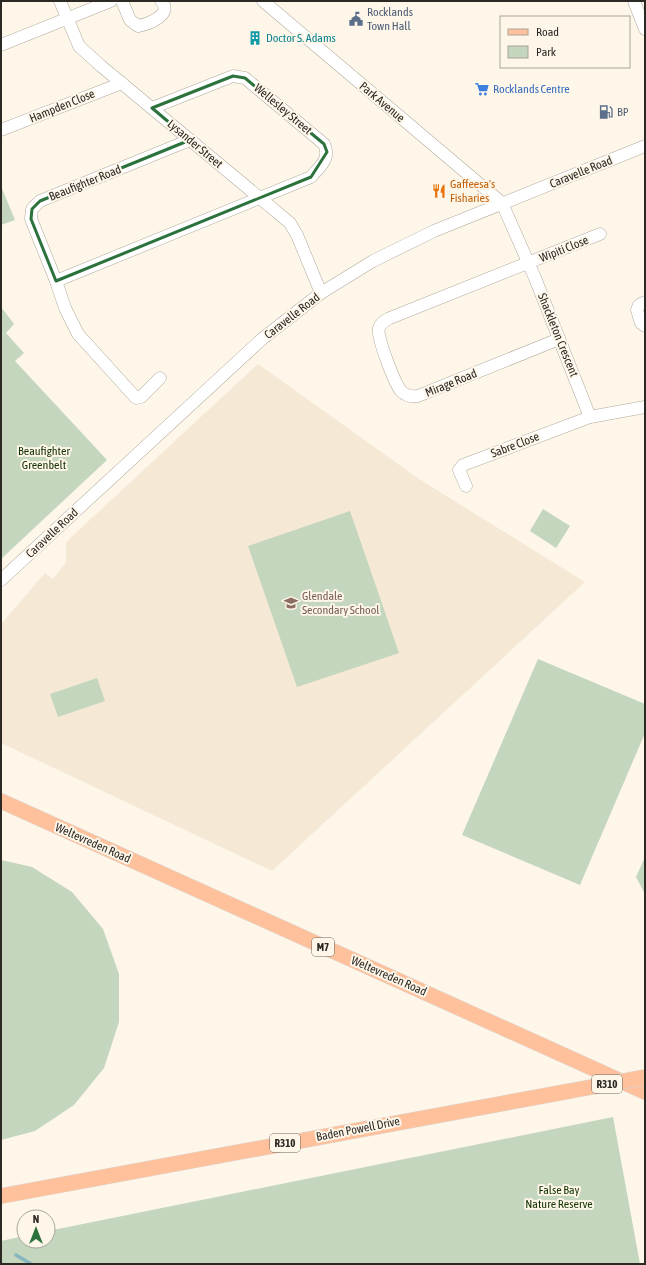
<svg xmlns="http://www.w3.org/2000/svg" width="646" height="1265" font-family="'Asap Condensed',sans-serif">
	<rect width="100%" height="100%" fill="#fdf6e9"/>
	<path fill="#f5e9d6" d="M258 364 419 479 585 582 272 871 1 743V624L45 573 53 579 66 562V542Z"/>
	<g fill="#c4d6be">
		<path d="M1 186 15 220 1 225Z"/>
		<path d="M1 307 14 324 6 333 24 353 15 361 107 460 1 559Z"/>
		<path d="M543 509 570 526 556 548 530 531Z"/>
		<path d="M350 511 399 653 297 687 248 546Z"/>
		<path d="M538 659 645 704V733L580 885 462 835Z"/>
		<path d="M97 678 105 701 58 717 50 694Z"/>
		<path d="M645 857V894L636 877Z"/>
		<path d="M1 860 32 867 72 892 103 929 119 974V1022L104 1068 74 1105 35 1131 1 1140Z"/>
		<path d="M613 1117 640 1264H1V1241L24 1236V1241H48V1231Z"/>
	</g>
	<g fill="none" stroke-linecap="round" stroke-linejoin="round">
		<path stroke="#86b6c1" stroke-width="3.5" d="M16 1255 31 1264"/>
		<defs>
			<g id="minor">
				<path d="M60 1 79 46 101 66 290 223 297 235 321 293"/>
				<path d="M122 1 130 20 138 26C149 24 174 14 161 1"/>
				<path d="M263 1 502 203 535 278 590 417"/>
				<path d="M634 1 645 29"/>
				<path d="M1 45 111 1"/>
				<path d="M1 130 122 83"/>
				<path d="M56 281 311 177C320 166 331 159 324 144L245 78 233 76 152 108"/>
				<path d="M645 302 639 305 637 310 641 323 645 326"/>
				<path d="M559 339 418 396C412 397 406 396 401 391 395 384 376 336 379 328 381 322 386 320 390 318L600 234"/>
				<path d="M160 378 141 397 136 398 78 334 65 308 56 281 31 219 32 209 40 201 190 140"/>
				<path d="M466 486 459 470 463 465 590 417 645 407"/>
				<path d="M1 580 262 339 321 293 373 261 434 231 645 146"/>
			</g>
			<g id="major">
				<path d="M1 801 645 1092"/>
				<path d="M1 1196 570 1091"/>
			</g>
		</defs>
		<use href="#minor" stroke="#b0a99d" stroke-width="13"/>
		<use href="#major" stroke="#d9d8d8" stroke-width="16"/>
		<use href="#minor" stroke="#fff" stroke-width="12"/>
		<use href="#major" stroke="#fec19b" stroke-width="15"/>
		<defs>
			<path id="major-bridge" d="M570 1091 645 1077"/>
		</defs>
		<use href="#major-bridge" stroke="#d9d8d8" stroke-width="16" stroke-linecap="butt"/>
		<use href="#major-bridge" stroke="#fec19b" stroke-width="15"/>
	</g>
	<path fill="none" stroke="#2c723d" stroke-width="3" stroke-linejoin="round" d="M233 76 245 78 324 144 327 152 311 177 56 281 31 219 32 209 40 201 190 140 152 108Z"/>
	<defs>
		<symbol id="civic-bare" viewBox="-9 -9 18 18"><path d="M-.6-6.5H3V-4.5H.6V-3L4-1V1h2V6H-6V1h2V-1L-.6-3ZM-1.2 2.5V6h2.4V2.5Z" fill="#5c6f8a" stroke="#fdf6e9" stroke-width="2.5" paint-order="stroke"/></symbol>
		<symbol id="building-bare" viewBox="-9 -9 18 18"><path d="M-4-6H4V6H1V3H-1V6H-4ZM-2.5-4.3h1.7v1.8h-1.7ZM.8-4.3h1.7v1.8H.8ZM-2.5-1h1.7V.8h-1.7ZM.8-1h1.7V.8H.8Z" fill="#0f9aa8" stroke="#fdf6e9" stroke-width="2.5" paint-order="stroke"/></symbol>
		<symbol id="supermarket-bare" viewBox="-9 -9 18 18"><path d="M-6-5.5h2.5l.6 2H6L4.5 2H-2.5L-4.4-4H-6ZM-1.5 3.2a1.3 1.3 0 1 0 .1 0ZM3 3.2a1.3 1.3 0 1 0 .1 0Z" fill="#3f7fe0" stroke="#fdf6e9" stroke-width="2.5" paint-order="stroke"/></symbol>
		<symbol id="fuel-bare" viewBox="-9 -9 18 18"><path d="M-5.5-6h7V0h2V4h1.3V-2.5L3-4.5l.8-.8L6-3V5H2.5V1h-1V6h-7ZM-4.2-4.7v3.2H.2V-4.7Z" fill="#5c6f8a" stroke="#fdf6e9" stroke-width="2.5" paint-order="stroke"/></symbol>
		<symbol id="restaurant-bare" viewBox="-9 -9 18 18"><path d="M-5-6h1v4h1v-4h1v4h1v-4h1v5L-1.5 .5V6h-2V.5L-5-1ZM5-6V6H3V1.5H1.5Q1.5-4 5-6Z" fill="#e8710a" stroke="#fdf6e9" stroke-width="2.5" paint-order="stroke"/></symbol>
		<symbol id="school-bare" viewBox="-9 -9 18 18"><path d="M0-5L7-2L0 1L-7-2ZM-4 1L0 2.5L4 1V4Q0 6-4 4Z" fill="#8d6e63" stroke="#fdf6e9" stroke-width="2.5" paint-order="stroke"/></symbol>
	</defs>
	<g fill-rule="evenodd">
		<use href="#civic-bare" x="346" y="9" width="20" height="20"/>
		<use href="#building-bare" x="245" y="28" width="20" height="20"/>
		<use href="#supermarket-bare" x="472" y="79" width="20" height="20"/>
		<use href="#fuel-bare" x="596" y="102" width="20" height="20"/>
		<use href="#restaurant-bare" x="429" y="181" width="20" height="20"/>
		<use href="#school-bare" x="281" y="593" width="20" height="20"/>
	</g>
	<g text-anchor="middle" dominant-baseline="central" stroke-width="4" stroke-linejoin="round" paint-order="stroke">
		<g fill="#fdf6e9" stroke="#6b6660" stroke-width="1">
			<rect x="312" y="938" width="22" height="18" rx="3"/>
			<rect x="592" y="1075" width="30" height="18" rx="3"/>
			<rect x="270" y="1134" width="30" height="18" rx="3"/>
		</g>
		<g font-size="11" font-weight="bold" fill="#2c2925">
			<text x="323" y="947">M7</text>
			<text x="607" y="1084">R310</text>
			<text x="285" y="1143">R310</text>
		</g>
		<g font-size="12" fill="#4e5e75" stroke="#fdf6e9" text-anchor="start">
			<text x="367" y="12">Rocklands<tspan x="367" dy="14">Town Hall</tspan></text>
			<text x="617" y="112">BP</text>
		</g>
		<g font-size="12" fill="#0d838f" stroke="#fdf6e9" text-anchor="start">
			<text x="266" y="38">Doctor S. Adams</text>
		</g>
		<g font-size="12" fill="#366cbe" stroke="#fdf6e9" text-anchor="start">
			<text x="493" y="89">Rocklands Centre</text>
		</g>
		<g font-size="12" fill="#2c2925" stroke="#fdf6e9">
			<text transform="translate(382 102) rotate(40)">Park Avenue</text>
			<text transform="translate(62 106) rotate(-22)">Hampden Close</text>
			<text transform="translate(283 109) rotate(40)">Wellesley Street</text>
			<text transform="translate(195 144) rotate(40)">Lysander Street</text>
			<text transform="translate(581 172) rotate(-22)">Caravelle Road</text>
			<text transform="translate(85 183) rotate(-22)">Beaufighter Road</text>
			<text transform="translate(564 249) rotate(-22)">Wipiti Close</text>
			<text transform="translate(292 316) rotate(-38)">Caravelle Road</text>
			<text transform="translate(558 335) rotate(68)">Shackleton Crescent</text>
			<text transform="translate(451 383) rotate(-22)">Mirage Road</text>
			<text transform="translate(515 445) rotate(-21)">Sabre Close</text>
			<text transform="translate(52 533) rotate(-43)">Caravelle Road</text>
			<text transform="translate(93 843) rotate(24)">Weltevreden Road</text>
			<text transform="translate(389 976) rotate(24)">Weltevreden Road</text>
			<text transform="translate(358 1129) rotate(-11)">Baden Powell Drive</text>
		</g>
		<g font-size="12" fill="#c56008" stroke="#fdf6e9" text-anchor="start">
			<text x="450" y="184">Gaffeesa's<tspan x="450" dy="14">Fisharies</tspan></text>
		</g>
		<g font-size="12" fill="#123201" stroke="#fdf6e9">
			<text x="44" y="451">Beaufighter<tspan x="44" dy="14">Greenbelt</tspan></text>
			<text x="559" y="1190">False Bay<tspan x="559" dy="14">Nature Reserve</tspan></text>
		</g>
		<g font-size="12" fill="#785e54" stroke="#fdf6e9" text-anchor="start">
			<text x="302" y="596">Glendale<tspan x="302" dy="14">Secondary School</tspan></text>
		</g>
	</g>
	<rect width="646" height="1265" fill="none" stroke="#2c2925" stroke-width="4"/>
	<rect x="500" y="16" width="130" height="52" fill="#fdf6e9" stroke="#a9a49b"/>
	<rect x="508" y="29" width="20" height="6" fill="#fec19b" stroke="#a9a49b"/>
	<text x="536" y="36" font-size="12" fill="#2c2925">Road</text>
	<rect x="508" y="46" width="20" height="12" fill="#c4d6be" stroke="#a9a49b"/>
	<text x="536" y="56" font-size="12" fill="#2c2925">Park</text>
	<g transform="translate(36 1229)"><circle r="19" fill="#fdf6e9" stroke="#a9a49b"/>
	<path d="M0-3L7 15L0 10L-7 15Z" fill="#2c723d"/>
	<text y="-6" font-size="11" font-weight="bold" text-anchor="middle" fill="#2c2925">N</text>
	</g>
</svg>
